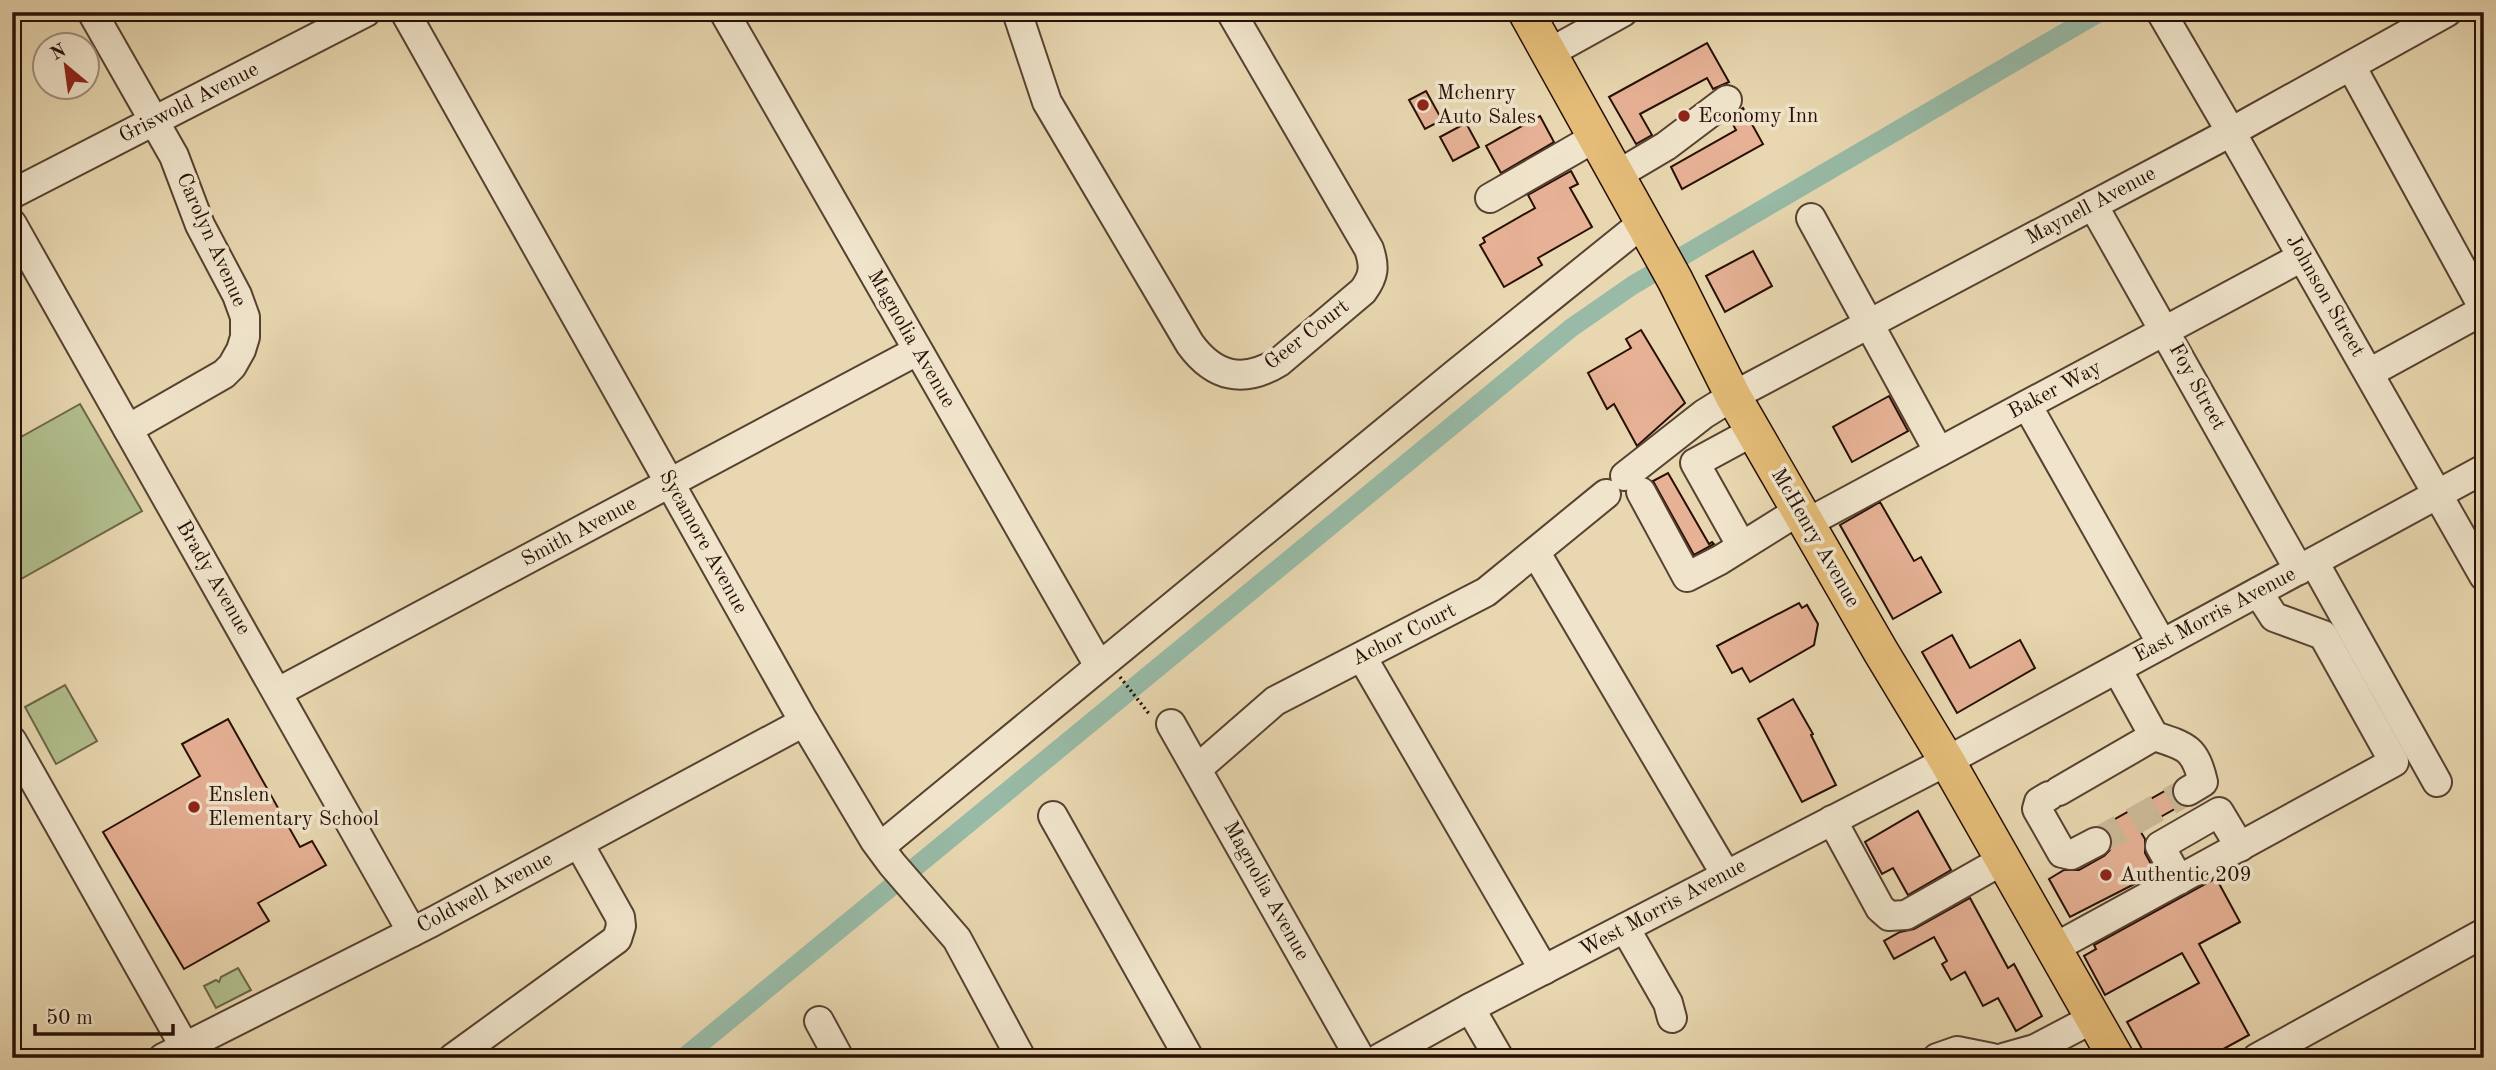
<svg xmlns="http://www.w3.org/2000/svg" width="2496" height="1070" font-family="'Old Standard TT',serif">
	<rect width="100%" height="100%" fill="#e8d7b0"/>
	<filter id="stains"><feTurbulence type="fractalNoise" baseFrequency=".00286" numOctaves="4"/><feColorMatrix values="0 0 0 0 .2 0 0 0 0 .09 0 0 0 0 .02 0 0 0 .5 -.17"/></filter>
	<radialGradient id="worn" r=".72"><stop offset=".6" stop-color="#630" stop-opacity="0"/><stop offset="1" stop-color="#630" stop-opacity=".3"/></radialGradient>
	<g fill="#b2bf8e" stroke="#6c674a" stroke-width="2">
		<path d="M80 404 142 511 12 584V442Z"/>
		<path d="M65 685 97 741 56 764 25 707Z"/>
		<path d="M238 968 251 990 216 1008 204 986 216 980 219 982 221 977Z"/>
	</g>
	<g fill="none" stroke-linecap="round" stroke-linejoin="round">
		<path stroke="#98baa6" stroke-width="19" d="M683 1058 1571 328 1633 285 2100 12"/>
	</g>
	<g fill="#e6b195" stroke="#270f06" stroke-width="2">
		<path d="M1707 43 1729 82 1713 89 1707 78 1640 114 1652 135 1636 144 1609 97Z"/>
		<path d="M1426 91 1442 120 1425 129 1409 100Z"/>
		<path d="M1743 108 1763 144 1682 189 1671 167 1736 130 1730 119Z"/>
		<path d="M1540 116 1554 142 1501 173 1486 146Z"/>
		<path d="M1466 123 1479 147 1453 161 1440 137Z"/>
		<path d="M1571 171 1578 184 1570 188 1592 227 1538 258 1542 265 1504 287 1480 245 1485 242 1483 238 1535 208 1528 195Z"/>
		<path d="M1753 251 1772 286 1725 312 1706 276Z"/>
		<path d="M1641 330 1685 403 1637 446 1614 404 1607 409 1588 373 1631 348 1626 339Z"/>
		<path d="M1889 396 1908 431 1852 462 1833 427Z"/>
		<path d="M1668 473 1709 544 1712 542 1714 544 1694 555 1653 481Z"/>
		<path d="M1880 502 1914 561 1921 557 1941 592 1893 619 1840 525Z"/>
		<path d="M1799 603 1802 608 1807 605 1818 624 1814 645 1750 682 1742 668 1732 673 1717 646Z"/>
		<path d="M1952 635 1970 668 2020 640 2035 668 1957 713 1922 652Z"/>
		<path d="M1793 699 1813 734 1811 735 1836 785 1802 802 1758 719Z"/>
		<path d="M228 719 300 847 312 841 326 865 258 903 269 921 184 969 103 832 200 776 182 744Z"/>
		<path d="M2172 787 2173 799 2180 806 2139 829 2145 839V853L2156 873 2070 917 2049 879 2064 870H2079L2104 856 2110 850 2113 842 2110 834 2101 827Z"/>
		<path d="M1918 811 1951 870 1908 895 1893 868 1882 874 1865 842Z"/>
		<path d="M2216 878 2240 922 2199 944 2249 1035 2207 1058H2147L2127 1022 2199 983 2182 953 2105 995 2084 956 2096 949 2094 945Z"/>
		<path d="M1970 898 2008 968 2014 964 2042 1016 2016 1031 1998 998 1983 1006 1965 972 1951 980 1942 964 1947 961 1934 937 1894 959 1884 941 1900 932 1914 929Z"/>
	</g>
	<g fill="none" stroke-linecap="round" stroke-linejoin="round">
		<path stroke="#cbb996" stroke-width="28" stroke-dasharray="28 14" stroke-linecap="butt" d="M2096 842 2188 791"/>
		<defs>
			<g id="minor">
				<path d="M92 12 174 156 200 225 237 295 245 317V337L241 350 232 366 224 374 128 429"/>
				<path d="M405 12 804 722 875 841 892 864 957 939 1021 1058"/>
				<path d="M724 12 1099 666"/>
				<path d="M1017 12 1047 102 1190 344C1214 377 1243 384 1279 362L1363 291C1374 276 1375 267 1369 249L1231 12"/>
				<path d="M2161 12 2231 132 2484 576"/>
				<path d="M1549 53 1623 12"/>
				<path d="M2351 66 2484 309"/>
				<path d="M1617 175 1666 146 1727 100"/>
				<path d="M12 194 366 12"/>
				<path d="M1490 198 1596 137"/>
				<path d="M2093 205 2299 570"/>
				<path d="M1811 218 1939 452"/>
				<path d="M12 224 412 932"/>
				<path d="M2369 373 2484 310"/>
				<path d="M2027 405 2162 644"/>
				<path d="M1625 476 1704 414 1733 396 2231 132 2447 12"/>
				<path d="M1641 492 1687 577 1720 560 1800 510"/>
				<path d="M1807 523 2302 257"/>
				<path d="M1741 545 1695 463 1754 431"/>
				<path d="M1536 553 1726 875"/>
				<path d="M2314 562 2437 782"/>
				<path d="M1362 657 1544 970"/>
				<path d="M278 692 917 351"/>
				<path d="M1171 724 1360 1058"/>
				<path d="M2154 736C2186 746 2195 748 2203 782L2188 791"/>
				<path d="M12 741 191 1058"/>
				<path d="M1197 769 1275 701 1486 592 1606 494"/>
				<path d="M2059 791 2154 736 2117 669"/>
				<path d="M2049 796 2039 802 2037 809 2062 853 2071 855 2096 842"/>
				<path d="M1053 816 1189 1058"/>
				<path d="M1832 820 1880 908 1889 916 1906 915 2003 860"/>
				<path d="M880 847 1454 375 1644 222"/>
				<path d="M2179 880 2160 846 2219 812 2240 847"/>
				<path d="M1625 928 1668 1003 1672 1018"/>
				<path d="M2054 948 2394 762 2323 635 2274 617 2258 592"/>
				<path d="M1470 1008 1499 1058"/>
				<path d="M819 1021 839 1058"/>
				<path d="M163 1058 432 922 804 722"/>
				<path d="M453 1058 617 939 621 926 620 917 579 844"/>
				<path d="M1380 1058 1470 1008 1947 761 2484 469"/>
				<path d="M1937 1058 1957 1051 1992 1058"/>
				<path d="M2003 1058 2035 1049 2094 1018"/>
				<path d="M2257 1058 2484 933"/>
			</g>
			<path id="major" d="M1526 12 1675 280 1733 396 1881 652 1947 761 2116 1058"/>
		</defs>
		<use href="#minor" stroke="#574130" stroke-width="32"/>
		<use href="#major" stroke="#270f06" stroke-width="38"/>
		<path stroke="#270f06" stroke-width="3.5" stroke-dasharray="2 3.5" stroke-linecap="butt" d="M1120 677 1150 715"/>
		<use href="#minor" stroke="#f0e5cc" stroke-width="28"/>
		<use href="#major" stroke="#e4bc78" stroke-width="35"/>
	</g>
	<g fill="#8f2418" stroke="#f0e5cc" stroke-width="2.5">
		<circle cx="1423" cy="105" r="7"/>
		<circle cx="1684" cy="116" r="7"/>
		<circle cx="194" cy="807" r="7"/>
		<circle cx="2106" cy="875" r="7"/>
	</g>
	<g text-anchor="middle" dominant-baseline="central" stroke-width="7" stroke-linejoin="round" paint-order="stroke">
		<g font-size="21" fill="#270f06" stroke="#f0e5cc" text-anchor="start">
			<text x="1437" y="93">Mchenry<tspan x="1437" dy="24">Auto Sales</tspan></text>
			<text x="1698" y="116">Economy Inn</text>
			<text x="208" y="795">Enslen<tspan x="208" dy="24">Elementary School</tspan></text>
			<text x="2120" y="875">Authentic 209</text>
		</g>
		<g font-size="21" fill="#270f06" stroke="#f0e5cc">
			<text transform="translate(189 103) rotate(-27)">Griswold Avenue</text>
			<text transform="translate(2091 206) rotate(-28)">Maynell Avenue</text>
			<text transform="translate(211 240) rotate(66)">Carolyn Avenue</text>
			<text transform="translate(2325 296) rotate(60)">Johnson Street</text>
			<text transform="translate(1307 335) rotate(-38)">Geer Court</text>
			<text transform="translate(911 339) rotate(60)">Magnolia Avenue</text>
			<text transform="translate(2197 387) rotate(61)">Foy Street</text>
			<text transform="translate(2055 390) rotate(-28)">Baker Way</text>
			<text transform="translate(579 532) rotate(-28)">Smith Avenue</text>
			<text transform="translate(1815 538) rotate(60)">McHenry Avenue</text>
			<text transform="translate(703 542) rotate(61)">Sycamore Avenue</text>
			<text transform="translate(213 578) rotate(60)">Brady Avenue</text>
			<text transform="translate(2215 615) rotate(-28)">East Morris Avenue</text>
			<text transform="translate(1404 635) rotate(-27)">Achor Court</text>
			<text transform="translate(1266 891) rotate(61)">Magnolia Avenue</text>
			<text transform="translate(485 893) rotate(-28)">Coldwell Avenue</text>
			<text transform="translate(1663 908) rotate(-28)">West Morris Avenue</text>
		</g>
	</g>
	<rect width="2496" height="1070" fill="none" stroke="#e8d7b0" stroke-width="42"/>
	<rect x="14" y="14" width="2468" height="1042" fill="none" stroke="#270f06" stroke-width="3.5"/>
	<rect x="21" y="21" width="2454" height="1028" fill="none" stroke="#270f06" stroke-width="2"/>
	<g transform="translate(66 66) rotate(331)"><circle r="33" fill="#f0e5cc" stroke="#a08f7d" stroke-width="2"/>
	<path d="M0-5L12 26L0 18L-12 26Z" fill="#8f2418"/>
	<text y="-10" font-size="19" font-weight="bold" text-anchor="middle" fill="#270f06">N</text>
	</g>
	<path d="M35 1024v10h138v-10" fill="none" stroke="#270f06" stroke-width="3.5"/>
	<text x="46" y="1024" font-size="21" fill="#270f06" stroke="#f0e5cc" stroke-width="5" paint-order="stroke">50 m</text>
	<rect width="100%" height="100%" filter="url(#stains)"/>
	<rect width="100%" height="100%" fill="url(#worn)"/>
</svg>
